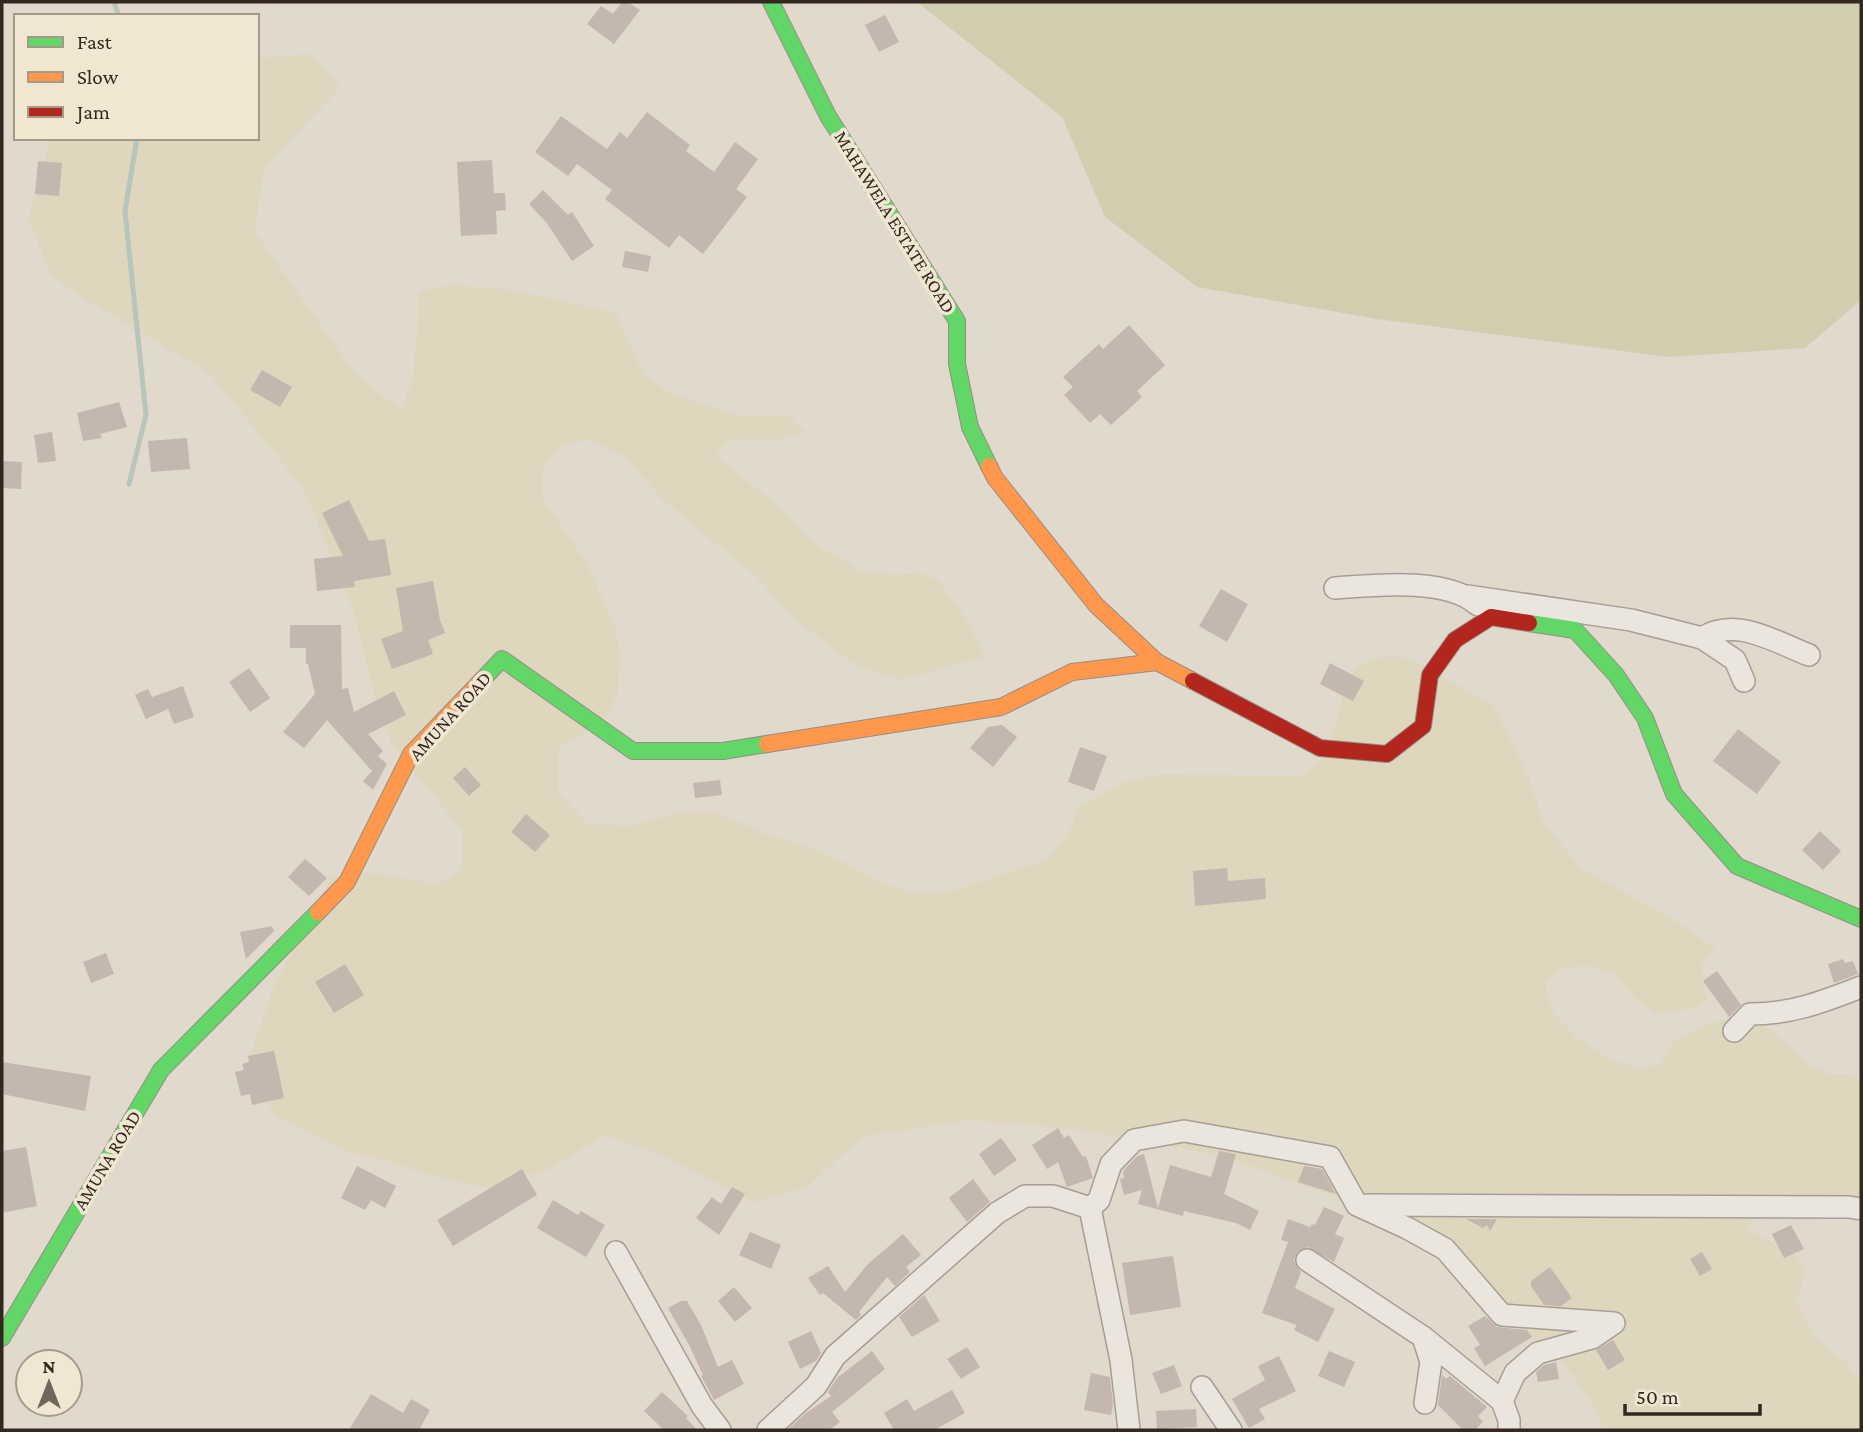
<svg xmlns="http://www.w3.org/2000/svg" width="1863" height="1432" font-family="'Crimson Pro',serif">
	<rect width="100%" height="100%" fill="#e1d9cc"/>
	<path fill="#dfd6be" d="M312 54 340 88 264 167 255 232 357 376 402 410 413 377 418 325V292L450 285 514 290 616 313 643 374 669 392 739 416H788L805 432 778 440 728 439 716 456 784 511 808 539 861 571 895 575 921 573 937 579 963 614 985 657 900 680 856 666 795 619 756 576 663 500 625 457 590 439 564 445 543 467 542 499 587 563 616 630 620 658 618 692 607 715 578 738 559 745 558 793 588 824 630 826 678 813 717 812 768 835 808 847 847 864 879 882 912 893 952 891 1048 859 1067 836 1080 806 1122 783 1161 774 1303 776 1327 756 1345 686 1359 665 1382 657H1403L1430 669 1493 705 1528 776 1544 824 1583 870 1668 916 1715 948 1701 966 1707 1000 1696 1008 1657 1014 1636 999 1615 974 1590 966 1561 968 1545 985 1554 1014 1575 1036 1613 1061 1639 1068 1661 1064 1673 1041 1706 1025 1745 1014 1772 1032 1811 1066 1829 1074H1846L1860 1080 1861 1213 1758 1203 1748 1230 1795 1254 1805 1273 1796 1301 1816 1339 1845 1361 1861 1381V1430H1603L1597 1411 1558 1355 1502 1315 1445 1249 1357 1205 1223 1156 1074 1129 969 1120 862 1137 807 1187 755 1202 661 1155 604 1135 552 1168 488 1188 432 1176 385 1160 344 1151 274 1115 248 1062 274 986 331 877 374 873 438 884 462 869V830L392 744 379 713 353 610 303 487 210 374 87 300 52 276 28 220 48 149V138H257V58Z"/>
	<path fill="#d1ceb0" d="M917 2H1861V300L1805 348 1669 357 1377 319 1197 287 1105 217 1062 117Z"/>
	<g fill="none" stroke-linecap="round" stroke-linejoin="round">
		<g stroke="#b7c5bb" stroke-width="5">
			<path d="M114 2 119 16"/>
			<path d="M129 484 146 415 125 211 137 138"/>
		</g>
	</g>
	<g fill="#c4b7ad">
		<path d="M622 2H628L640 10 614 44 587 24 601 6 613 14Z"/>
		<path d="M885 15 899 42 879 52 865 25Z"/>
		<path d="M647 112 690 145 686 151 714 172 735 142 758 159 736 189 747 197 703 254 679 235 669 248 605 199 612 190 577 164 568 176 535 152 561 116 607 149 620 132 627 138Z"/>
		<path d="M492 160 494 193H505L506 210 496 211 497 234 461 236 457 162Z"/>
		<path d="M38 161 62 163 59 196 35 194Z"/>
		<path d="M543 190 568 215 572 212 594 246 572 261 546 222 529 204Z"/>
		<path d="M625 251 651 256 648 272 622 267Z"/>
		<path d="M1129 325 1165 365 1137 391 1142 397 1111 425 1100 414 1090 423 1064 395 1073 387 1063 377 1099 344 1103 349Z"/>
		<path d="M262 370 292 387 280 407 250 390Z"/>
		<path d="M119 402 127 427 100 434 102 438 83 441 77 413Z"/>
		<path d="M52 432 56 461 38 463 34 435Z"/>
		<path d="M187 438 190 469 151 472 148 441Z"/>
		<path d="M2 461 22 462 21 489 2 488Z"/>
		<path d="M349 500 369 541 385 539 391 575 354 581 355 587 317 591 314 559 343 556 322 513Z"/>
		<path d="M433 581 440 620 445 633 428 640 433 654 392 669 381 639 403 631 396 588Z"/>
		<path d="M1221 589 1248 604 1227 642 1199 626Z"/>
		<path d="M290 625H341L342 689 348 688 354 712 394 691 406 715 368 734 383 751 378 756 387 764 373 790 363 781 372 771 327 720 304 748 283 732 315 694 308 664H306V648H290Z"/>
		<path d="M1330 663 1364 681 1353 701 1320 684Z"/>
		<path d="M249 668 270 698 250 712 229 682Z"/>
		<path d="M183 686 194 717 174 724 168 709 146 719 135 695 148 689 152 697Z"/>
		<path d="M1002 725 1017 737 993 767 970 748 988 727Z"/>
		<path d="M1738 729 1781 762 1757 794 1713 761Z"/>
		<path d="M1080 747 1107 756 1094 791 1068 782Z"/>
		<path d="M465 767 481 785 469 796 453 778Z"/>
		<path d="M720 780 722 795 695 798 693 783Z"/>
		<path d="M526 814 550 835 535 852 511 832Z"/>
		<path d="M1820 831 1841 851 1823 870 1802 850Z"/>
		<path d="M305 859 327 878 309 896 288 877Z"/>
		<path d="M1227 868 1228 881 1265 878 1266 899 1195 906 1193 871Z"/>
		<path d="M272 926 274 931 246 959 240 932Z"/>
		<path d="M106 953 114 974 91 983 83 962Z"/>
		<path d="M1843 959 1845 963 1853 961 1858 974 1834 983 1828 964Z"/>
		<path d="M345 964 364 995 334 1013 315 982Z"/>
		<path d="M1717 971 1741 1005 1729 1017 1703 981Z"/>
		<path d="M274 1051 284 1098 252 1105 250 1094 241 1096 235 1072 244 1070 242 1064 249 1062 248 1056Z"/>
		<path d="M2 1062 91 1076 85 1111 2 1094Z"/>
		<path d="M1058 1128 1064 1138 1069 1135 1083 1157 1086 1156 1093 1178 1067 1187 1058 1162 1047 1169 1032 1145Z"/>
		<path d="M1001 1138 1017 1160 994 1176 979 1154Z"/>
		<path d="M26 1147 37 1206 2 1213V1151Z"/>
		<path d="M1219 1151 1236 1154 1224 1194 1259 1211 1250 1230 1236 1223 1184 1211 1183 1216 1138 1204 1142 1190 1124 1195 1120 1179 1124 1178 1123 1171 1137 1156 1144 1154 1158 1208 1170 1165 1211 1177Z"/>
		<path d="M357 1166 396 1186 385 1208 371 1200 365 1210 341 1198Z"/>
		<path d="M1304 1166 1322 1169 1336 1194 1298 1182Z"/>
		<path d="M522 1169 537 1195 453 1246 437 1220Z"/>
		<path d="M973 1179 990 1202 967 1222 949 1198Z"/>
		<path d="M732 1187 745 1194 719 1235 696 1218 712 1197 721 1204Z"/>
		<path d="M553 1200 578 1215 581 1211 605 1225 586 1257 537 1228Z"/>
		<path d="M1324 1207 1344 1216 1335 1234 1344 1238 1334 1262 1307 1247 1297 1252 1294 1260 1296 1266 1301 1272 1295 1288 1335 1309 1318 1342 1294 1330 1297 1325 1262 1313 1288 1242 1281 1240 1288 1219 1310 1227 1312 1224 1315 1225Z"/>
		<path d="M1466 1219H1497L1490 1231 1487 1225 1483 1228Z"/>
		<path d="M1791 1225 1804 1249 1784 1258 1772 1234Z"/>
		<path d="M750 1232 781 1245 771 1269 739 1255Z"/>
		<path d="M903 1234 921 1255 906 1267 910 1272 895 1286 887 1277 859 1312 861 1315 856 1320 823 1293 820 1295 808 1278 828 1266 845 1292 868 1264Z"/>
		<path d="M1702 1252 1712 1269 1700 1276 1690 1259Z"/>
		<path d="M1173 1256 1181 1307 1130 1315 1122 1263Z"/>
		<path d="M1550 1267 1572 1298 1561 1306 1544 1305 1531 1286V1281Z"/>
		<path d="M734 1287 752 1308 735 1322 718 1301Z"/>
		<path d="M924 1295 940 1321 912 1337 899 1317Z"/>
		<path d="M681 1301H687L701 1325 718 1367 732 1360 744 1384 714 1400 701 1376 703 1375 689 1345 668 1308Z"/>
		<path d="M1485 1316 1497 1327 1527 1330 1532 1337 1485 1366 1474 1348 1480 1345 1468 1326Z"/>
		<path d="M811 1331 821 1353 816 1361 800 1369 788 1342Z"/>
		<path d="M1613 1340 1625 1360 1608 1370 1596 1350Z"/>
		<path d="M967 1347 980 1367 961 1379 947 1359Z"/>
		<path d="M872 1351 885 1369 832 1412 840 1422 829 1430H787L806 1413 831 1396 828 1392 837 1378Z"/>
		<path d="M1329 1351 1355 1362 1344 1387 1318 1376Z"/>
		<path d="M1279 1356 1296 1391 1259 1409 1265 1419 1249 1428 1232 1399 1265 1380 1258 1366Z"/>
		<path d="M1556 1362 1559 1379 1538 1382 1536 1372 1544 1365Z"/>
		<path d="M1174 1365 1182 1386 1161 1394 1152 1373Z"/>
		<path d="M1091 1373 1110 1377 1113 1405 1111 1415 1084 1410Z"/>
		<path d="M1442 1375 1446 1379 1450 1376 1487 1407 1478 1416 1483 1422 1475 1430H1463L1438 1405Z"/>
		<path d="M952 1390 965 1413 934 1430H894L884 1413 907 1399 914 1411Z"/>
		<path d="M662 1392 688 1416 686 1418 697 1430H664L644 1411Z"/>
		<path d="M371 1394 403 1413 411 1399 430 1410 419 1430H349Z"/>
		<path d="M1196 1409 1197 1427 1157 1429 1156 1411Z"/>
	</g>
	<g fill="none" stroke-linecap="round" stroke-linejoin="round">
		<defs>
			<g id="street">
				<path d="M1335 588C1375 585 1447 577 1478 605"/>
				<path d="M1468 596 1631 620 1702 638 1735 660 1744 681"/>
				<path d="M1702 638C1736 616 1775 642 1809 655"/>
				<path d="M1734 1031 1750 1014C1792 1014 1822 1002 1861 987"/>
				<path d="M1367 1205 1849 1207 1861 1209"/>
				<path d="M1090 1208 1121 1360 1129 1430"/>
				<path d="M616 1252 702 1406 720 1430"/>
				<path d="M1307 1260 1423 1337 1502 1401 1509 1420V1430"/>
				<path d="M1423 1337 1431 1362 1425 1403"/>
				<path d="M1202 1387 1231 1430"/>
				<path d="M768 1430 816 1386 835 1356 997 1213 1025 1196H1053L1090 1208 1099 1200 1111 1164 1134 1140 1184 1131 1330 1157 1357 1205 1407 1228 1445 1249 1502 1315 1614 1323 1592 1338 1538 1353 1515 1373 1502 1401"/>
			</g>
			<g id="fast">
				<path d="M771 2 828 116 957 321V364L970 427 989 466"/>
				<path d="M1529 623 1575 630 1616 675 1645 718 1674 794 1737 866 1861 919"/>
				<path d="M483 679 502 659 633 751H723L767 744"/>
				<path d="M2 1338 161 1070 318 912"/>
			</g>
			<g id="slow">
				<path d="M989 466 995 478 1096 605 1157 662 1193 681"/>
				<path d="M767 744 1001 707 1072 672 1157 662"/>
				<path d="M318 912 347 882 411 754 483 679"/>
			</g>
			<path id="jam" d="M1193 681 1320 748 1387 754 1423 726 1430 675 1455 640 1491 617 1529 623"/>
		</defs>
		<use href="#street" stroke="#a69e95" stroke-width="24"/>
		<use href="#fast" stroke="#958e85" stroke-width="18"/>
		<use href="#slow" stroke="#958e85" stroke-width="18"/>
		<use href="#jam" stroke="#958e85" stroke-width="18"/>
		<use href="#street" stroke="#eae5dd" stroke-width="21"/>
		<use href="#fast" stroke="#63d668" stroke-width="16"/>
		<use href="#slow" stroke="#ff974d" stroke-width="16"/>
		<use href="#jam" stroke="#b3261e" stroke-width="16"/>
	</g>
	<g text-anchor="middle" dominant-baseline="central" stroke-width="7" stroke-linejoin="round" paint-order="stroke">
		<g font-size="19" fill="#33271f" stroke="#f1e6d2">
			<text transform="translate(895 222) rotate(58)">MAHAWELA ESTATE ROAD</text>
			<text transform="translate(450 716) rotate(-48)">AMUNA ROAD</text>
			<text transform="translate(107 1160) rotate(-59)">AMUNA ROAD</text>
		</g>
	</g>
	<rect width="1863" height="1432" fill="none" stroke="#33271f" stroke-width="7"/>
	<rect x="14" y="14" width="245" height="126" fill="#f1e6d2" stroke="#a59a8a" stroke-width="2"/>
	<rect x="28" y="37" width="35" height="10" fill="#63d668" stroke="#a59a8a" stroke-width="2"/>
	<text x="77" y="49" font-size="21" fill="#33271f">Fast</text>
	<rect x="28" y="72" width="35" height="10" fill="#ff974d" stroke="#a59a8a" stroke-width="2"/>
	<text x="77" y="84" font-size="21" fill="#33271f">Slow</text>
	<rect x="28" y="107" width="35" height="10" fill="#b3261e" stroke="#a59a8a" stroke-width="2"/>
	<text x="77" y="119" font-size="21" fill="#33271f">Jam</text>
	<g transform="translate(49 1383)"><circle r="33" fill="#f1e6d2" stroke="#a59a8a" stroke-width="2"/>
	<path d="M0-5L12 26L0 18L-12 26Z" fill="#70655c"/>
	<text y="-10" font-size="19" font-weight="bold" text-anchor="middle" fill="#33271f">N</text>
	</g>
	<path d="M1625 1404v10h135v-10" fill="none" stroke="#33271f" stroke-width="3.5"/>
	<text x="1636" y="1404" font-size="21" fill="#33271f" stroke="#f1e6d2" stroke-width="5" paint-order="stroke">50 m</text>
</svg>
